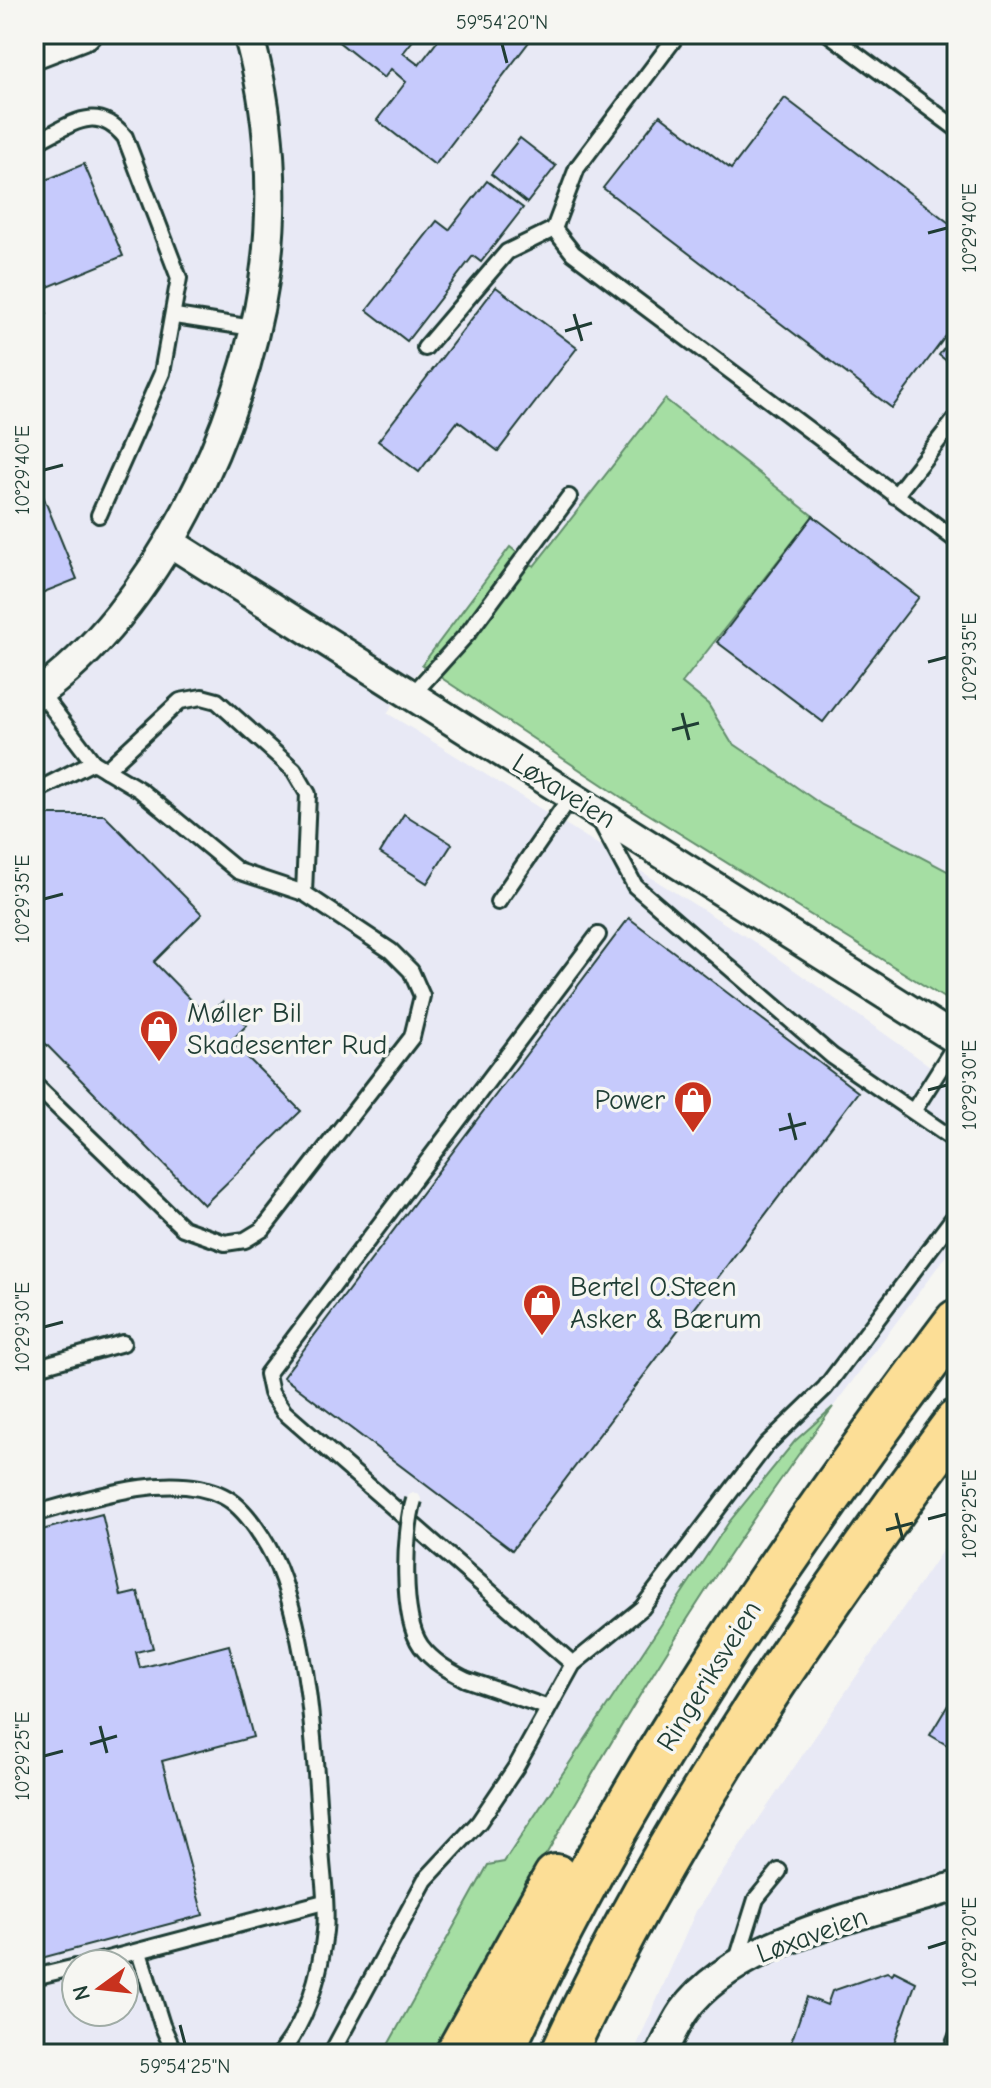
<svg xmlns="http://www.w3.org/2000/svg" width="991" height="2088" font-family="'Comic Neue',sans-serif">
	<rect width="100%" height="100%" fill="#f6f6f2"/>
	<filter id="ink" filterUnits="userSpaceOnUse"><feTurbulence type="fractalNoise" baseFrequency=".0125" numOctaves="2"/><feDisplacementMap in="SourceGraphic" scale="16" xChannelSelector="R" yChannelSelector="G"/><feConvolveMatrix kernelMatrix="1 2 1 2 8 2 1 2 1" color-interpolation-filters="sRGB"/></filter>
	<g filter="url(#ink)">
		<g fill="#e8e9f5" fill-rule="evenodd">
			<path d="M34 34H957V876L822 805 765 765 731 742 681 683 813 516 534 567 510 548 387 713 756 943 957 1085V1241L833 1407 795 1441 729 1522 504 1863 488 1866 383 2054H34ZM76 1964H124V2012H76Z"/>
			<path d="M957 1529V2054H633L696 1911Z"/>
		</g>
		<g fill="#a5dea3" stroke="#628e6c" stroke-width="2">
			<path d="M665 399 813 516 682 683 708 704 731 742 765 765 822 805 957 876V1006L621 797 422 665 510 547 534 566Z"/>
			<path d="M833 1407C682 1610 556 1832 435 2054H383L488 1865 504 1862 729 1522 795 1441Z"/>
		</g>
		<g fill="#c6cafc" stroke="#1f3d34" stroke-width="2">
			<path d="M339 34H418L403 53 419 65 443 34H535L435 165 377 120 406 82 391 69 384 78 335 39Z"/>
			<path d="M785 98 957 229V321L892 408 603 188 660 115 731 169Z"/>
			<path d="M520 138 556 166 527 203 491 174Z"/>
			<path d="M84 164 123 256 38 291 47 314 34 319V185Z"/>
			<path d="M487 181 523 208 481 262 473 256 407 341 367 310 437 221 449 230Z"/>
			<path d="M496 287 577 348 498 451 458 421 419 472 378 441Z"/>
			<path d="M957 332V369L939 355Z"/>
			<path d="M34 474 77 579 34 596Z"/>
			<path d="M813 516 919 597 823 722 717 642Z"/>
			<path d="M404 814 452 844 427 883 380 853Z"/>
			<path d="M34 815H104L202 914 154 962 208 1017 223 1001 247 1025 231 1041 301 1111 204 1205 34 1032Z"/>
			<path d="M629 918 858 1092 512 1550 283 1377Z"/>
			<path d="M102 1514 121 1596 138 1592 153 1648 136 1652 140 1668 229 1645 253 1737 162 1761 203 1915 34 1960V1532Z"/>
			<path d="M957 1690V1751L930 1735Z"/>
			<path d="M894 1971 916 1982 890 2054H787L807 1997 827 2005 832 1991 887 1972 892 1975Z"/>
		</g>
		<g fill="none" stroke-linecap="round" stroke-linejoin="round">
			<defs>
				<g id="lane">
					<path d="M678 34 577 168 554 229 573 253 957 541"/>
					<path d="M829 34 957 129"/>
					<path d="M34 143C70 126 95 101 125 137L179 278 162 373 99 515"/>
					<path d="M175 316 253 328"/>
					<path d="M425 348 507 252 554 229"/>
					<path d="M895 496 957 417"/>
					<path d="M412 695 468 633 569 497"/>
					<path d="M106 770 180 701 202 697 217 701 294 770 308 794 304 893"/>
					<path d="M34 792 93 762"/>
					<path d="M600 821 635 886 832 1056 957 1142"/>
					<path d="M498 902 571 796"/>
					<path d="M34 1084 183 1228 225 1243 245 1240 263 1229 412 1037 422 996 411 971 391 951 304 893 238 871 140 790 93 762 40 692"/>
					<path d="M914 1110 957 1042"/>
					<path d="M34 1368 123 1343"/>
					<path d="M34 1514C87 1499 171 1470 223 1496 246 1507 268 1544 278 1567 311 1649 315 1759 321 1847 322 1874 328 1904 325 1931 320 1976 308 2019 280 2054"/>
					<path d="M573 1664 284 1412 271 1393 267 1374 598 935"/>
					<path d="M465 1679 546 1707"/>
					<path d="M139 1952 162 2025 175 2054"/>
					<path d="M736 1963 756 1899 779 1871"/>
					<path d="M89 1964 324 1902"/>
					<path d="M34 1977 76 1967"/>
					<path d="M331 2054 425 1880 479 1822 516 1767 573 1664 642 1608 766 1445 825 1388 957 1213"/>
					<path d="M950 2054 957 2036"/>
				</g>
				<g id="street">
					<path d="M34 54 86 34"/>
					<path d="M171 543 957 1040"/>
					<path d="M34 696C156 612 243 424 264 281 276 201 271 112 248 34"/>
					<path d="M661 2054C668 2040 675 2024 684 2011 735 1939 875 1912 957 1886"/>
				</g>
				<g id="highway">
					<path d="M458 2054 556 1877"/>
					<path d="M500 2054C618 1791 784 1551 957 1322"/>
					<path d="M563 2054C667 1828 810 1621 957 1422"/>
				</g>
			</defs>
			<use href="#lane" stroke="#1f3d34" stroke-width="20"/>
			<use href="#street" stroke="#1f3d34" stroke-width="34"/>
			<use href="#highway" stroke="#1f3d34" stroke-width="50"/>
			<use href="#lane" stroke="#f6f6f2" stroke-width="14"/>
			<use href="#street" stroke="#f6f6f2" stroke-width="28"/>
			<use href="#highway" stroke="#fcde96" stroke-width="44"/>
			<defs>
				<path id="lane-bridge" d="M414 1500C404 1532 401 1618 421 1646 433 1662 448 1670 465 1679"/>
			</defs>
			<use href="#lane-bridge" stroke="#1f3d34" stroke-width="20" stroke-linecap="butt"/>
			<use href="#lane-bridge" stroke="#f6f6f2" stroke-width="14"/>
		</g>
	</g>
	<path fill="none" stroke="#1f3d34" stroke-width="3" d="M502 44 507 63M928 233 947 228M574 314 582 341M565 331 592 323M44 470 63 465M928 662 947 657M682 713 689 740M672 730 699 723M44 899 63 894M928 1090 947 1085M789 1113 796 1140M779 1130 806 1123M44 1327 63 1322M896 1513 903 1540M928 1519 947 1514M886 1530 913 1523M100 1726 107 1753M90 1744 117 1736M44 1756 63 1751M928 1948 947 1942M180 2025 185 2044"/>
	<defs>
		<symbol id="shop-pin" viewBox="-11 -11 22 30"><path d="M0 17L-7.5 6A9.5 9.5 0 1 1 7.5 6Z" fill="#c8321e" stroke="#f6f6f2"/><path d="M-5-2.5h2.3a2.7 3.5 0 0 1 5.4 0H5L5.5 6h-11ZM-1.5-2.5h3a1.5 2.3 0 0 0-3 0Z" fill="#fff"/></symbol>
	</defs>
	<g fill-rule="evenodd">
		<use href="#shop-pin" x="137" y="1007" width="44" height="60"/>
		<use href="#shop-pin" x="671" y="1078" width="44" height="60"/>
		<use href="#shop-pin" x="520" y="1281" width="44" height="60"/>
	</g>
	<g text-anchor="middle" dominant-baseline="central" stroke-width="7" stroke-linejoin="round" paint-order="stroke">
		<g font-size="28" fill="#1f3d34" stroke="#f6f6f2">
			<text transform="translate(564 791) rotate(32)">Løxaveien</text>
			<text transform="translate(709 1676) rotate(-58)">Ringeriksveien</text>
			<text transform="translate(812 1935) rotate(-20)">Løxaveien</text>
		</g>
		<g font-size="28" fill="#1f3d34" stroke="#f6f6f2" text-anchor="start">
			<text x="187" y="1013">Møller Bil<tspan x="187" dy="32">Skadesenter Rud</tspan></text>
			<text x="665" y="1100" text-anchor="end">Power</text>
			<text x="570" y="1287">Bertel O.Steen<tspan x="570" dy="32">Asker &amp; Bærum</tspan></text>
		</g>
	</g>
	<rect width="991" height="2088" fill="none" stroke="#f6f6f2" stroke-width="88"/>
	<g transform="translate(100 1988) rotate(255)"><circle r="38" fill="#f6f6f2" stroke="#a0aca6" stroke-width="2"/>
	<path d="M0-6L14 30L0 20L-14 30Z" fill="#c8321e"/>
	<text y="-12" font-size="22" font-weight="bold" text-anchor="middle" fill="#1f3d34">N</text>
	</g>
	<rect x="44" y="44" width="903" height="2000" fill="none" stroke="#1f3d34" stroke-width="3"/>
	<g font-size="20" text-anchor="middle" fill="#1f3d34">
		<text x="502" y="29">59°54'20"N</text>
		<text transform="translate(969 228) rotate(-90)" y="7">10°29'40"E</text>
		<text transform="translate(22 470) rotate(-90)" y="7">10°29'40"E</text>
		<text transform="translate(969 657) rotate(-90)" y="7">10°29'35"E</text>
		<text transform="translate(22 899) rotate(-90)" y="7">10°29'35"E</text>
		<text transform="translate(969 1085) rotate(-90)" y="7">10°29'30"E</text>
		<text transform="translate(22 1327) rotate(-90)" y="7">10°29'30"E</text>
		<text transform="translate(969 1514) rotate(-90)" y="7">10°29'25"E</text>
		<text transform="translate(22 1756) rotate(-90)" y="7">10°29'25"E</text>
		<text transform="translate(969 1942) rotate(-90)" y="7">10°29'20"E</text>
		<text x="185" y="2073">59°54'25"N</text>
	</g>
</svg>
